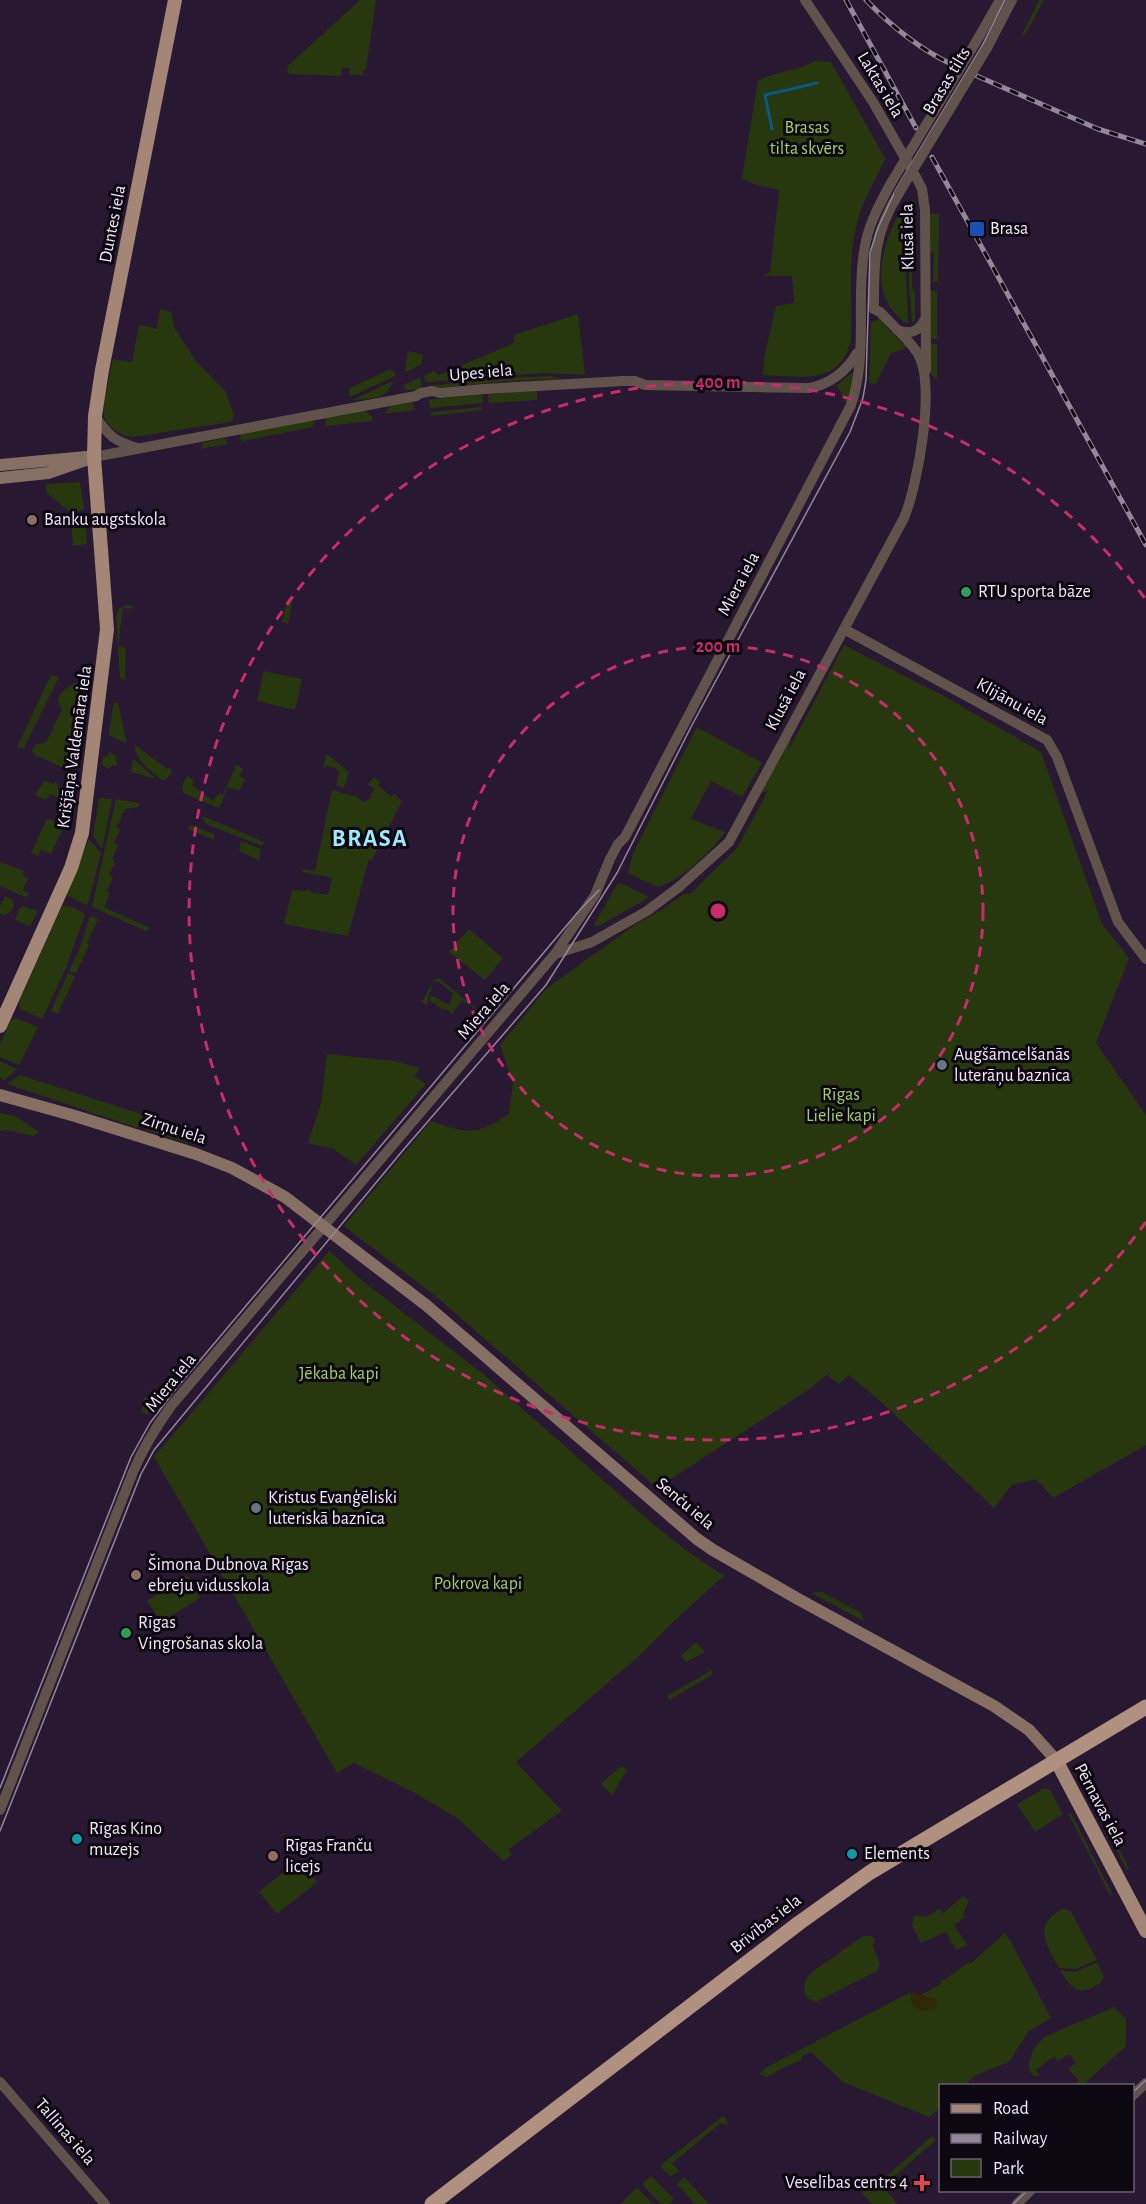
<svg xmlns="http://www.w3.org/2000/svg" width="1146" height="2204" font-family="'Alegreya Sans',sans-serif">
	<rect width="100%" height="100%" fill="#281831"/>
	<g fill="#28380e">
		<path d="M360 0H376L366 70H363V75H350V68H342L341 76 289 74 287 70 288 66Z"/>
		<path d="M1039 0H1044L1026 33 1020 39Z"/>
		<path d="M816 61 831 62 885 158C878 177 866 194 860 213 846 253 853 299 851 340 840 387 800 376 763 375L764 358 776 306 794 303 792 276H764L770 272 779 190 753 184 742 178 758 81C776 71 798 71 816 61Z"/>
		<path d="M911 197 915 202 916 209 912 210C899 227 909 301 908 324 902 321 898 317 894 312 868 283 886 234 904 205L910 209 913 203Z"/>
		<path d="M914 213 912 286 915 294V320L912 323 909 286 910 222 911 215Z"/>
		<path d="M930 214H939L938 282 933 281 934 253 929 252Z"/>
		<path d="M930 291H937V339L928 338Z"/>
		<path d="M160 309 171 312 174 327 195 360 226 392 234 416 231 422 133 437C121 436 107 428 104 415 102 406 111 370 113 359L132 362 139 325 157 329Z"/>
		<path d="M578 314 585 375 543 373 428 382 425 380 424 376 434 371 439 375 514 343V335Z"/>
		<path d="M879 319 907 348 891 353 876 384 869 383 871 322Z"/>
		<path d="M928 344H937V380L930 373Z"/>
		<path d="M408 351 423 355 421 365 405 372Z"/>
		<path d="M389 370 395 372V376L350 397 349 390 352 387Z"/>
		<path d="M853 372 850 392 846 403 837 385Z"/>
		<path d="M550 376 562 379 509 381 426 389 428 386 500 378Z"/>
		<path d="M420 377 422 390H405L404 385Z"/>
		<path d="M393 381C388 400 369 399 352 400Z"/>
		<path d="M537 391V400L489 403 488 394Z"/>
		<path d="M482 394 483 403 430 408 429 400Z"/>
		<path d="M412 402 415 410 385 414 391 405Z"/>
		<path d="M482 407V410L431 416V412Z"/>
		<path d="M365 410 372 417V421L326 426V418Z"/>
		<path d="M311 420 315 423 312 427 243 441 239 439 241 434Z"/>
		<path d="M224 438 228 444 201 449 203 443Z"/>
		<path d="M80 482 84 510 70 512 47 493 46 484Z"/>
		<path d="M85 517 87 544 73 546 71 518Z"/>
		<path d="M289 596 290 602 292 603 288 624 282 622Z"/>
		<path d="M127 605 133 606 132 609 123 608 118 645 126 649 125 681 120 678 116 616 119 609Z"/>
		<path d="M844 645 944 696 1041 752 1102 924 1129 958 1096 1043 1146 1115V1445L1053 1498 1036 1479 1012 1485 994 1508 880 1401 849 1375 839 1384 828 1376 831 1372 805 1392 657 1488 434 1295 344 1226 431 1121C469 1134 476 1136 509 1114L513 1083 500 1045 546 989 636 924 660 911 682 895 691 893 737 848 768 791 762 792 791 734V743L786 755Z"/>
		<path d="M264 671 302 679 295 710 257 701Z"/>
		<path d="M51 675 59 677 24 748 17 747Z"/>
		<path d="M82 679 83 680 72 762 70 765 64 768 33 754 32 750 36 744 46 743 62 709C50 695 70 686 82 679Z"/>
		<path d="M116 702 118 703 127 744 109 735 113 705Z"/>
		<path d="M697 727 762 763 742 797 711 781 691 819 725 832C711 852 681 880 658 887L628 873 633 853Z"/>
		<path d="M248 738 236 765 243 769 239 776 245 779 239 791 228 787 219 808 183 793 182 786 187 776 194 780 192 785 213 801 219 793 223 795Z"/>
		<path d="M135 745 167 769 169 767 172 772 166 780H162C151 771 134 760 135 745Z"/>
		<path d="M109 751 116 756 117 766 113 765 108 769 101 764 103 757 108 756Z"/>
		<path d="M327 754 349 772 344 788 336 785 339 772 335 768 327 766 323 769 325 760H327L325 757Z"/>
		<path d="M135 760 136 761 156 779 131 772 132 761Z"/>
		<path d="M374 777 380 783 378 785 391 797 394 794 402 801 372 860 369 859 348 936 284 924 292 890 305 891 309 889 310 892 328 895 332 878 303 872V869L315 871 332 790 357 797 364 802 372 797 370 795 375 789 368 784Z"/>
		<path d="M44 781 53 784 56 781 61 799 50 794 46 800 35 795Z"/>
		<path d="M102 798 111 799 112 801 102 849 93 836 99 799Z"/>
		<path d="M116 799 139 803V807L125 809 117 827 120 829 114 843 118 845 112 859 115 862 109 875 113 877 107 891 110 893 104 907 150 928 146 931 92 907Z"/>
		<path d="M202 817H205L264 842 262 846 206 824Z"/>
		<path d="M50 818 62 830 51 854 41 850 38 856 31 853 47 819 49 820Z"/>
		<path d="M190 825 214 834V840L188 829Z"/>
		<path d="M89 839 101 853 88 904 86 905 66 895Z"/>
		<path d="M241 841 261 849 259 860 239 851Z"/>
		<path d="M0 862 24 871 23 876 28 878 23 890 28 893V896L25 897 0 886Z"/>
		<path d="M620 883 647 896 648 898 597 927 594 925 617 884Z"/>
		<path d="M5 896 12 899 14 906 11 912 4 915 0 913V907Z"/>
		<path d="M23 906 38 911 30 926 15 920 20 908Z"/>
		<path d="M62 906C68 905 81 910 85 915L65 970 42 1019 20 1009 19 1002Z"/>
		<path d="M90 916 98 919 87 943 89 945 76 973 69 971 79 950Z"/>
		<path d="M469 929 503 958 485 980 449 952Z"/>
		<path d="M68 973 75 976 58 1014 51 1011Z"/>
		<path d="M435 979H440L485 1016 462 1000 452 1014 447 1009 444 1010 430 1001 431 995 449 1005 453 993 439 982 434 981 429 994 427 1005 422 1002Z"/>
		<path d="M16 1018 38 1027 19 1065 0 1057V1044L11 1020Z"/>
		<path d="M327 1054 395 1061 420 1068 414 1076 426 1084 356 1165 334 1149 308 1143 321 1104Z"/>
		<path d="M0 1061 17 1069 4 1081 0 1077Z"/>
		<path d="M20 1075 144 1115 138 1128 7 1084Z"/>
		<path d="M0 1113 15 1116 39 1132 34 1136 6 1130 0 1131Z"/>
		<path d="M150 1117 191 1131 196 1134 191 1143H187L146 1130Z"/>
		<path d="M329 1251 365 1283 482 1373 653 1524 684 1549 724 1576 675 1620 640 1655 516 1762 562 1811 509 1849 512 1854 504 1861 457 1818 415 1793 354 1763 337 1773 154 1457Z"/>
		<path d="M148 1397 156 1401 157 1404 147 1415 142 1412 144 1398Z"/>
		<path d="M187 1575 200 1598 161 1622 147 1601Z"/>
		<path d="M822 1592 861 1613 864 1621 811 1593Z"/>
		<path d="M696 1642 705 1652 686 1662 681 1656Z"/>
		<path d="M712 1670V1675L669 1700 667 1696Z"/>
		<path d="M621 1766 627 1770 612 1795 601 1784Z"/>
		<path d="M1045 1788 1050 1790 1063 1814 1035 1832 1017 1804Z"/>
		<path d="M1095 1801 1129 1869 1127 1870 1092 1802Z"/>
		<path d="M1071 1813 1112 1894 1110 1895 1069 1815Z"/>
		<path d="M299 1860 317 1882 277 1914 259 1892Z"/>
		<path d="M963 1896 969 1900 963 1914 965 1917 954 1925 967 1945 956 1950 952 1943 949 1942 951 1941 946 1932 921 1943 912 1926 914 1915 925 1917 940 1909 943 1914Z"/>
		<path d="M1062 1909 1070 1910 1097 1960 1076 1969 1059 1968C1047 1945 1032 1926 1062 1909Z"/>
		<path d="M1005 1933 1010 1940 1051 2018 1029 2031 1009 2062 976 2075 965 2085 940 2086V2108L929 2117 843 2082 811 2052 802 2056 801 2061C788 2064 779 2071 766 2077L759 2074 767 2067 911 1992 912 2005 937 2000 919 1996 941 1984V1982L969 1962 970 1964Z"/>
		<path d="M863 1936H871L875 1939 873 1946 880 1964 877 1971 816 2002 807 1998C802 1988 804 1982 811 1973Z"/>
		<path d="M1097 1962 1104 1977C1101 1984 1097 1986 1089 1989 1074 1995 1067 1981 1060 1970L1076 1972Z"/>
		<path d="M1114 2007 1126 2019V2046L1083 2085H1073L1079 2081 1069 2069 1076 2062 1069 2054 1058 2061 1054 2056 1036 2070 1040 2076H1034L1029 2070V2063L1033 2050 1044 2037Z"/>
		<path d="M722 2117H725L728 2124 721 2123 672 2163 679 2171 671 2177 662 2168 661 2165Z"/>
		<path d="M932 2136 936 2140 883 2186 897 2204H872L863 2195 862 2189 868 2183 873 2188Z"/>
		<path d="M651 2176 674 2199 669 2204H661L642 2184Z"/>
		<path d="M684 2177 709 2204H695L677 2184Z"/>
		<path d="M637 2188 653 2204H620Z"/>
	</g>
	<path fill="#2f2705" d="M911 1992 938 2000 935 2008 921 2011 912 2005Z"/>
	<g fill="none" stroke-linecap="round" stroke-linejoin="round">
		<path stroke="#065a84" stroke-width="3" d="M772 129 765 95 817 83"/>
		<g stroke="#61534c" stroke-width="10">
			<path d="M805 0 873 102 917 179 922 189 925 210 926 370"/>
			<path d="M976 42 1000 0"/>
			<path d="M987 48 1012 0"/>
			<path d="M874 309C874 262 873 234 899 193"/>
			<path d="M897 330C910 334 917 333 924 321"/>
			<path d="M95 416C109 436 114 441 137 448"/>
			<path d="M94 457 416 396 421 393 432 391 440 393 484 389 623 381H635L645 385 809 388C829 385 847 371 857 353"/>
			<path d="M844 629 1047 740 1057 757 1118 922 1146 959"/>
			<path d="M555 954 592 942 647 911 679 887 729 842 904 518C918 484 936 386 918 354 909 339 892 325 880 312L874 309"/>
			<path d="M0 1810 133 1472C143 1448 156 1427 171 1406L555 954 595 895 610 859 618 844 625 837 851 405C868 356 856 302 864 252 867 227 879 205 891 183"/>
			<path d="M0 2082 105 2204"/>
			<path d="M1132 2096 1146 2083"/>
			<path d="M1017 2204 1031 2190"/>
		</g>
		<g stroke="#867064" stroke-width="12">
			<path d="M0 465 86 457"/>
			<path d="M0 478 48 473 94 457"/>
			<path d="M0 1095 75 1116 196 1154 232 1168 285 1197 426 1305 697 1539 713 1550 798 1599 994 1706 1029 1730 1056 1760"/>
		</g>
		<g stroke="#a38676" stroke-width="14">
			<path d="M0 1026 71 868 82 833 107 629 94 457 95 416 102 370 175 0"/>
			<path d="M1056 1760 1146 1931"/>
		</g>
		<path stroke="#b0907e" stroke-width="15" d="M432 2204 799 1923 869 1873 1146 1707"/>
		<g stroke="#94879c" stroke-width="1.5">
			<path d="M0 1788 131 1457 150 1423 175 1390 578 912 599 890"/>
			<path d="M0 1831 141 1474 154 1450 404 1149 546 985 617 873 692 725 850 432 863 398 866 380 870 253 877 230 896 189 982 46 1005 0"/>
			<path d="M1132 2093 1146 2080"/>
			<path d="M1013 2204 1028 2190"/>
		</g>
		<defs>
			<g id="rail">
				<path d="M846 0 916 128"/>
				<path d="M866 0C891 26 918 48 951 64"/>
				<path d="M977 76 1098 129 1146 144"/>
				<path d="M932 157 1146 545"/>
			</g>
		</defs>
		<use href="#rail" stroke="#94879c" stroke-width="5"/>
		<use href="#rail" stroke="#0d0711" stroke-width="3" stroke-dasharray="9" stroke-linecap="butt"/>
		<g stroke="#61534c" stroke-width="10">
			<path d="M891 183 976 42"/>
			<path d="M899 193 987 48"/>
		</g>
	</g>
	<g fill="none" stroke="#c72d6b" stroke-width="3" stroke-dasharray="10 8">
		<circle cx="718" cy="911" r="265"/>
		<path d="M1146 1222A529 529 0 1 1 1146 600"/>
	</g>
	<rect fill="#1a4fb4" stroke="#0d0711" stroke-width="2" x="969" y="221" width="16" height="16" rx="3"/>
	<g fill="#8d6e63" stroke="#0d0711" stroke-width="2">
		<circle cx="32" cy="520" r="6"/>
		<circle cx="136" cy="1575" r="6"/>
		<circle cx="273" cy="1856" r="6"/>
	</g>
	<g fill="#2e9e5b" stroke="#0d0711" stroke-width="2">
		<circle cx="966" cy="592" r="6"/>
		<circle cx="126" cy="1633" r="6"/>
	</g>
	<g fill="#6b7280" stroke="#0d0711" stroke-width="2">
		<circle cx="942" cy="1065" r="6"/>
		<circle cx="256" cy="1508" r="6"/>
	</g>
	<g fill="#0f9aa8" stroke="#0d0711" stroke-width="2">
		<circle cx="77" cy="1839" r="6"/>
		<circle cx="852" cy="1854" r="6"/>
	</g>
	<path fill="#e0444e" stroke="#0d0711" stroke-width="2" d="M919 2174h6v6h6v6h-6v6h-6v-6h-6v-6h6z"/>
	<g text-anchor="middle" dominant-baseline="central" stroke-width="6" stroke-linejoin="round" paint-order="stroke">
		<g font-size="18" fill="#f3e9fa" stroke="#0d0711">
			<text transform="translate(947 81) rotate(-59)">Brasas tilts</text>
			<text transform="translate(880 85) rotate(59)">Laktas iela</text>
			<text transform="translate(113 224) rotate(-79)">Duntes iela</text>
			<text transform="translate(908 237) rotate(-91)">Klusā iela</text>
			<text transform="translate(481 373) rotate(-5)">Upes iela</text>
			<text transform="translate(739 584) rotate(-62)">Miera iela</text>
			<text transform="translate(786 700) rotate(-62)">Klusā iela</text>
			<text transform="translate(1012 702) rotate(29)">Klijānu iela</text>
			<text transform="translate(75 747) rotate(-82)">Krišjāņa Valdemāra iela</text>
			<text transform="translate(484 1011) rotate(-49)">Miera iela</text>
			<text transform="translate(174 1129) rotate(18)">Zirņu iela</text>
			<text transform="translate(171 1383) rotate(-51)">Miera iela</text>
			<text transform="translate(685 1504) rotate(40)">Senču iela</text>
			<text transform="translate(1100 1805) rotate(62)">Pērnavas iela</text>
			<text transform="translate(766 1924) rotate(-38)">Brīvības iela</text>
			<text transform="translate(65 2132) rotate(49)">Tallinas iela</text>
		</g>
		<g font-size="18" fill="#a4d260" stroke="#0d0711">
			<text x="807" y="128">Brasas<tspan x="807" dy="21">tilta skvērs</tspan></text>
			<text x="841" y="1095">Rīgas<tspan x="841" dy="21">Lielie kapi</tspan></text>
			<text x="339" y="1374">Jēkaba kapi</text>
			<text x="478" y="1584">Pokrova kapi</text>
		</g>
		<g font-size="18" fill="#f3e9fa" stroke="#0d0711" text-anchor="start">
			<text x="990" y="229">Brasa</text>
			<text x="44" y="520">Banku augstskola</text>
			<text x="978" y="592">RTU sporta bāze</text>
			<text x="954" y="1055">Augšāmcelšanās<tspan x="954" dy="21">luterāņu baznīca</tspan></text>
			<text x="268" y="1498">Kristus Evanģēliski<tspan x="268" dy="21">luteriskā baznīca</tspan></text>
			<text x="148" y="1565">Šimona Dubnova Rīgas<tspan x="148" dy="21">ebreju vidusskola</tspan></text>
			<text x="138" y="1623">Rīgas<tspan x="138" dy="21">Vingrošanas skola</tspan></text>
			<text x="89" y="1829">Rīgas Kino<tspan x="89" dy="21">muzejs</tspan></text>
			<text x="285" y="1846">Rīgas Franču<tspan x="285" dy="21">licejs</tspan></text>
			<text x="864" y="1854">Elements</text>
			<text x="908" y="2183" text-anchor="end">Veselības centrs 4</text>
		</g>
		<g font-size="24" font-weight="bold" letter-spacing="1.5" fill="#9cebfa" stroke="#0d0711">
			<text x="370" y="839">BRASA</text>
		</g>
	</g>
	<circle cx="718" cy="911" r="9" fill="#c72d6b" stroke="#0d0711" stroke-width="3"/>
	<g font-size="18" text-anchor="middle" font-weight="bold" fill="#c72d6b" stroke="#0d0711" stroke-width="6" stroke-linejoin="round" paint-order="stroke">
		<text x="718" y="388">400 m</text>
		<text x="718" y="652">200 m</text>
	</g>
	<rect x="939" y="2084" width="195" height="108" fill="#0d0711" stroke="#69616e" stroke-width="1.5"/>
	<rect x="951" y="2104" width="30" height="9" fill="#a38676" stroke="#69616e" stroke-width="1.5"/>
	<text x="993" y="2114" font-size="18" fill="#f3e9fa">Road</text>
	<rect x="951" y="2134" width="30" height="9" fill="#94879c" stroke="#69616e" stroke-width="1.5"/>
	<text x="993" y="2144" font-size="18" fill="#f3e9fa">Railway</text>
	<rect x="951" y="2159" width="30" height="18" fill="#28380e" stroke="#69616e" stroke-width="1.5"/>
	<text x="993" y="2174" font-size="18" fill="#f3e9fa">Park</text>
</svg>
